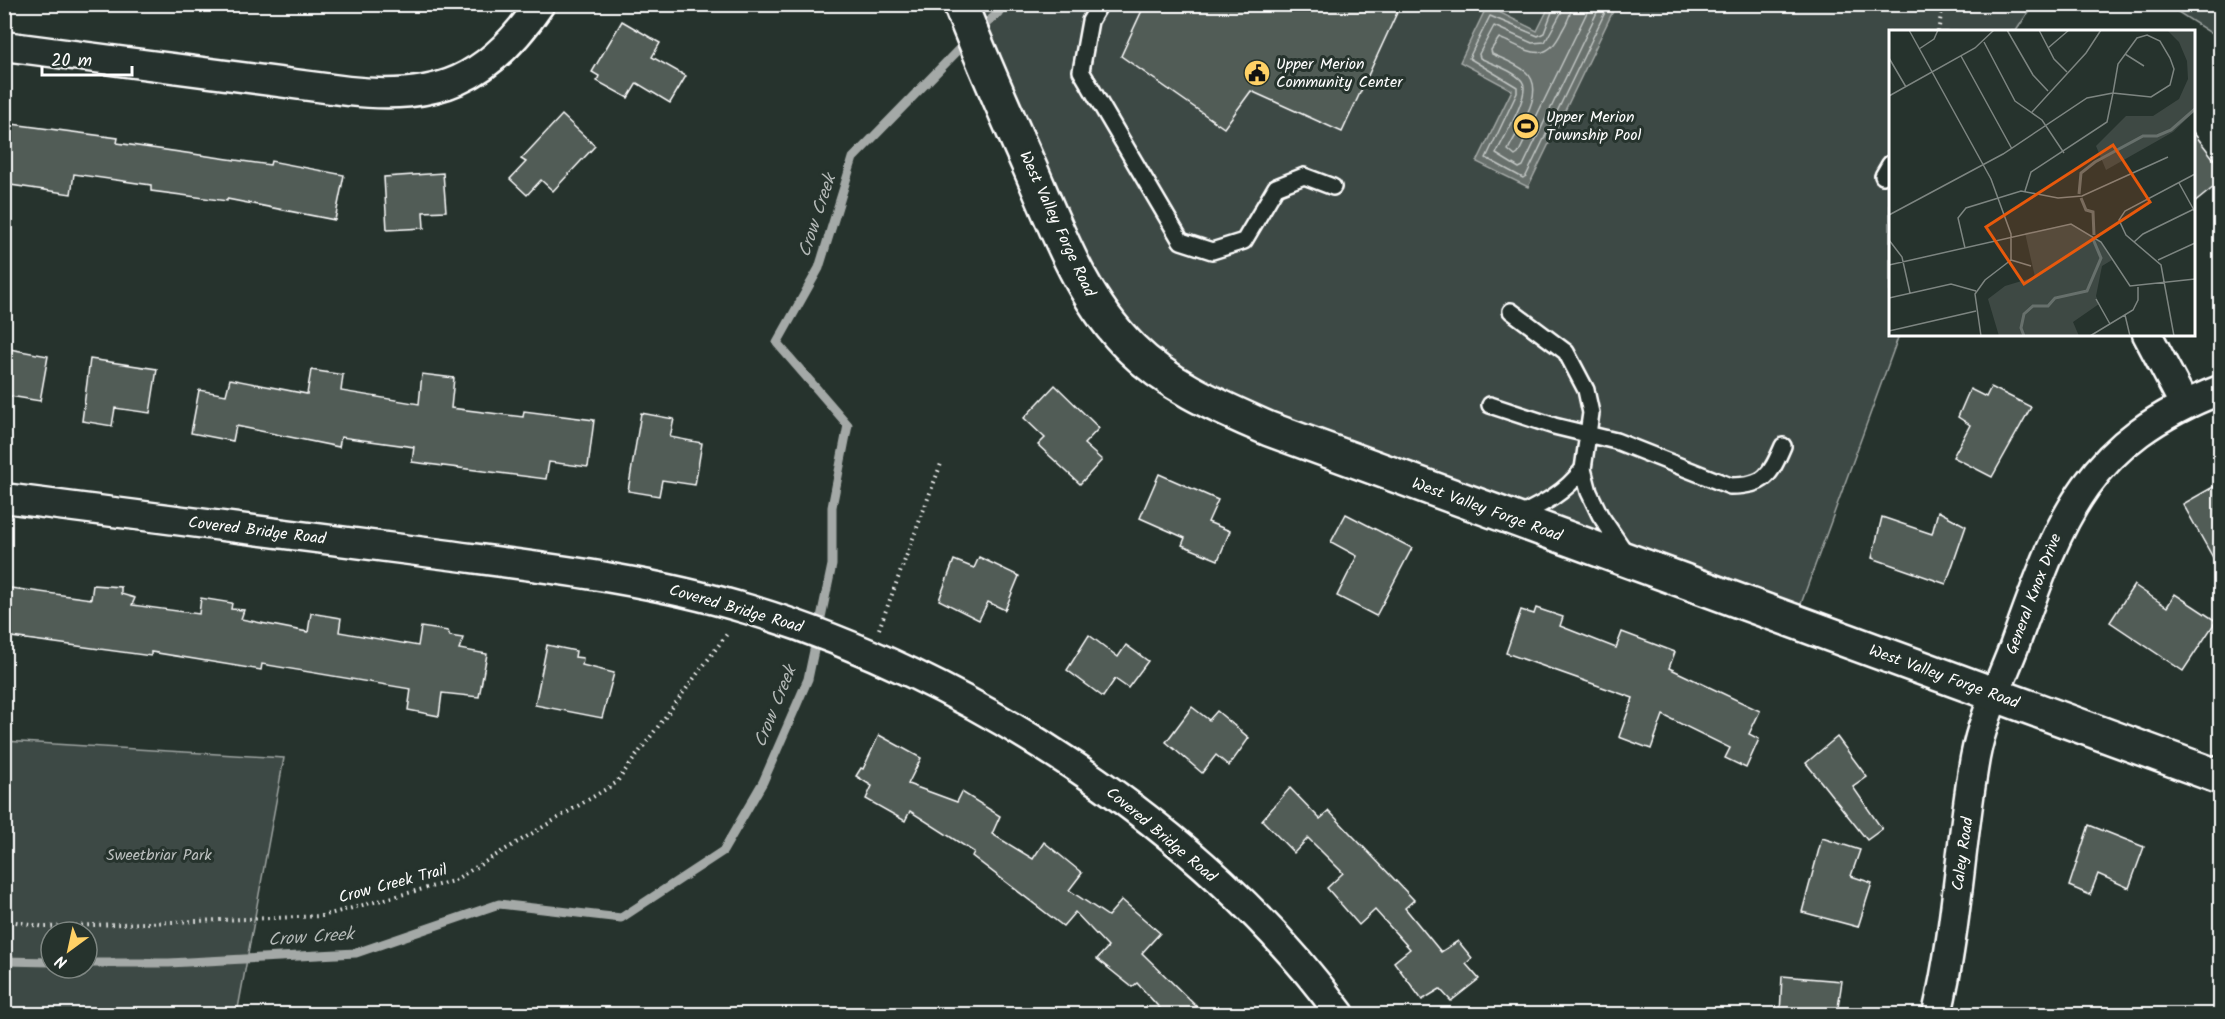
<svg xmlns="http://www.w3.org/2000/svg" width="2225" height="1019" font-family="Kalam,sans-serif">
	<rect width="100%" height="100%" fill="#26332d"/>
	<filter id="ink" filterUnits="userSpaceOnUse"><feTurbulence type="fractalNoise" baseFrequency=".0167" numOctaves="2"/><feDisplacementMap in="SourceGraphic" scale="12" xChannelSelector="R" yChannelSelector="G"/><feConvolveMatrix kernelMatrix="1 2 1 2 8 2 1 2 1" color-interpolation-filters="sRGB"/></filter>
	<g filter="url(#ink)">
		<g fill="#3e4944" stroke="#9ea4a2" stroke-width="1.5" fill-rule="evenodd">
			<path d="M960 5H2038L2031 8 2016 31 1890 32V334L1899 335 1794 623 1512 519 1133 351Z"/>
			<path d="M2167 5H2220V39Z"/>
			<path d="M4 741 284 758 237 1014H5ZM51 932H87V968H51Z"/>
		</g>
		<path fill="#67706c" stroke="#a4a9a7" stroke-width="1.5" d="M1550 5H1616L1528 187 1477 162 1512 90 1460 62 1487 6 1537 31Z"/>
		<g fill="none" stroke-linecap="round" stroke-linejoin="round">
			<g stroke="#c2c6c4" stroke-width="1.5">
				<path d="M1555 4 1544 33 1538 36 1490 16 1469 58 1517 87V93L1486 158 1523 178 1526 176 1609 4"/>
				<path d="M1563 4 1561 13 1545 42 1532 43 1494 26 1479 54 1480 58C1492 64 1513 70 1522 81 1532 93 1502 140 1496 154L1519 168 1523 166 1601 4"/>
				<path d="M1572 4C1571 14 1567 23 1562 31 1545 68 1526 48 1499 38L1491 50 1492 54C1503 59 1517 64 1526 72 1548 91 1517 130 1508 150L1515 156 1518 154 1591 4"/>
			</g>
			<g stroke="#a4a9a7" stroke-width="9">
				<path d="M978 31 998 13 1003 4"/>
				<path d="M4 961 51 962"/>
				<path d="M87 963H169L356 953 499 904 621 918 723 851 763 782 808 679 832 565V507L848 425 777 343 819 268 853 158 968 40"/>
			</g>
		</g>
		<g fill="#515c57" stroke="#fff" stroke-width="1.5">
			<path d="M1145 4H1401L1342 132 1251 91 1224 128 1121 56Z"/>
			<path d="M622 21 660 43 652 57 686 76 670 103 637 83 628 98 597 81 599 76 592 72Z"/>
			<path d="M562 115 595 146 553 191 541 180 527 195 510 179 526 162 521 159Z"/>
			<path d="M4 123 118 138 117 143 270 165 271 161 344 175 335 220 227 199V201L151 191V185L74 174 71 194 4 184Z"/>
			<path d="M2193 132 2220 167V182L2193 204Z"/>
			<path d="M443 173 446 211 423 212 424 228 387 230 384 177Z"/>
			<path d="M4 348 48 356 40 401 4 395Z"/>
			<path d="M90 359 157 369 150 413 115 408 112 426 82 421Z"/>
			<path d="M311 370 343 375 341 391 419 404 422 374 454 378 451 408 523 417 524 411 594 420 588 467 549 462 546 479 412 462 414 447 341 437 339 447 236 426 233 441 191 433 199 390 226 395 230 379 307 394Z"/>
			<path d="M1055 385 1099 428 1084 444 1102 460 1080 484 1038 445 1045 438 1024 418Z"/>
			<path d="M1991 387 2031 407 1992 477 1953 457 1970 425 1958 417 1970 389 1986 397Z"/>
			<path d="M641 413 674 419 670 437 702 443 695 485 662 480 659 496 628 491Z"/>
			<path d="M1159 474 1218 500 1208 522 1230 531 1218 560 1182 545 1185 538 1140 518Z"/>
			<path d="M2220 483V570L2183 504Z"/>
			<path d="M1938 511 1966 526 1946 584 1872 558 1882 517 1932 534Z"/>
			<path d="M1346 514 1412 548 1376 616 1337 596 1357 556 1331 542Z"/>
			<path d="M979 557 1019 576 1005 610 988 602 979 620 939 600 954 560 974 568Z"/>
			<path d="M93 585 121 587V594L135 598 132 605 199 614 201 598 232 603 231 609 244 610 241 619 308 632 311 613 341 618 339 632 418 646 421 627 448 631 450 636 463 638 459 649 487 654 479 697 442 693 439 716 408 710 411 689 262 664 261 670 151 652V656L4 636V587L91 599Z"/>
			<path d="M2134 585 2167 607 2175 594 2216 621 2183 671 2110 622Z"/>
			<path d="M1536 608 1563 617 1560 626 1616 648 1622 632 1675 652 1669 668 1760 711 1749 734 1759 739 1746 768 1725 758 1730 748 1663 715 1651 749 1619 737 1633 698 1506 653 1521 610 1534 614Z"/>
			<path d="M1089 635 1118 657 1126 645 1148 661 1128 688 1115 679 1103 697 1067 670Z"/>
			<path d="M547 645 576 651 575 657 583 658 582 665 614 673 602 718 535 705Z"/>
			<path d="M1192 707 1209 720 1217 711 1249 738 1229 766 1216 755 1202 773 1166 742Z"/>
			<path d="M879 735 921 758 908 784 957 802 962 792 1000 816 992 834 1033 859 1044 842 1082 873 1069 890 1108 916 1122 900 1160 933 1142 953 1204 1014H1165L1137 983 1132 987 1097 959 1108 947 1075 912 1063 926 972 856 974 852 910 811 905 821 866 799 872 786 856 776 861 768 863 769Z"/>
			<path d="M1837 737 1867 777 1853 787 1882 829 1867 840 1806 763Z"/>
			<path d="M1290 788 1320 819 1329 811 1414 900 1405 908 1441 952 1458 941 1472 958 1466 964 1479 979 1451 1001 1440 989 1422 1000 1394 962 1410 949 1375 910 1359 925 1327 888 1343 873 1308 838 1294 853 1262 820Z"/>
			<path d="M2089 825 2144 847 2129 888 2098 874 2090 895 2069 886Z"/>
			<path d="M1822 838 1860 850 1851 876 1872 883 1858 927 1802 912Z"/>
			<path d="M1782 976 1842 981 1837 1014H1780Z"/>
		</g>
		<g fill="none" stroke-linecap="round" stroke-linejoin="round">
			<defs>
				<g id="service">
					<path d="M1100 4 1090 21 1081 71 1181 241 1212 251 1244 241 1276 187 1304 176 1333 187"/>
					<path d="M1883 176 1890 164"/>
					<path d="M1511 311 1566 352 1586 390 1591 413 1583 469 1589 492 1600 515 1627 555"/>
					<path d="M1490 405 1554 426 1616 441 1730 486C1765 486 1770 476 1783 446"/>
					<path d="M1516 517C1543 504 1565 493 1583 469"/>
				</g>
				<g id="minor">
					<path d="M4 46 348 91C438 101 489 80 540 4"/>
					<path d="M2147 334 2184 404"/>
					<path d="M4 498C147 517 290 534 433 553 538 567 645 578 747 609 965 674 1206 829 1340 1014"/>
					<path d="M1937 1014C1957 930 1960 844 1975 758 1982 720 2000 683 2014 647 2060 520 2084 442 2220 390"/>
				</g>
				<path id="secondary" d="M960 4C982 60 1006 114 1030 168 1058 232 1082 300 1132 349 1170 387 1222 408 1269 429L2220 777"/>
			</defs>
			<use href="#service" stroke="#fff" stroke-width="20"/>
			<use href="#minor" stroke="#fff" stroke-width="33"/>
			<use href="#secondary" stroke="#fff" stroke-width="38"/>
			<g stroke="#fff" stroke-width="4" stroke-dasharray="1.5 4.5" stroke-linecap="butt">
				<path d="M1938 32 1943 4"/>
				<path d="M879 629 942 461"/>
				<path d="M4 920 45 927 322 916 453 881 616 783 727 634"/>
			</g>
			<use href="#service" stroke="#26332d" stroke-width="15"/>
			<use href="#minor" stroke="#26332d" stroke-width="28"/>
			<use href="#secondary" stroke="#26332d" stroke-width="33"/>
		</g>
	</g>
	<defs>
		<symbol id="civic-disc" viewBox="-11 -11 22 22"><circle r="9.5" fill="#ffd166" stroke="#26332d"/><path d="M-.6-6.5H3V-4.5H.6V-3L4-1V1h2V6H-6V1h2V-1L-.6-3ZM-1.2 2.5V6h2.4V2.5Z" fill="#111"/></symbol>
		<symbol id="stadium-disc" viewBox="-11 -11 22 22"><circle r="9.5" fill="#ffd166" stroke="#26332d"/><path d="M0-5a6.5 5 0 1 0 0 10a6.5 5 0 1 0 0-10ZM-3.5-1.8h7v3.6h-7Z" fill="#111"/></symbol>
	</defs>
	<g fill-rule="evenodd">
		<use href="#civic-disc" x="1242" y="58" width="30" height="30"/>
		<use href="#stadium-disc" x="1511" y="111" width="30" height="30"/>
	</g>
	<g text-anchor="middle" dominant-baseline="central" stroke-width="6" stroke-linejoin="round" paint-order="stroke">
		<g font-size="16" fill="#fff" stroke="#26332d" text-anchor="start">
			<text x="1276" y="64">Upper Merion<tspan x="1276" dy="18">Community Center</tspan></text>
			<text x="1546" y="117">Upper Merion<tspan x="1546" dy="18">Township Pool</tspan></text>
		</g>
		<g font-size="16" fill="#fff" stroke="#26332d">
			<text transform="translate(1057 224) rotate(65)">West Valley Forge Road</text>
			<text transform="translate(1487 510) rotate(20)">West Valley Forge Road</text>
			<text transform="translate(257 531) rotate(7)">Covered Bridge Road</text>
			<text transform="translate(2034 594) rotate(-69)">General Knox Drive</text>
			<text transform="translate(736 609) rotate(16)">Covered Bridge Road</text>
			<text transform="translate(1944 677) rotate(20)">West Valley Forge Road</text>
			<text transform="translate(1161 835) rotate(40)">Covered Bridge Road</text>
			<text transform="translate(1963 854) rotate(-82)">Caley Road</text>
			<text transform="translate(393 884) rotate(-15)">Crow Creek Trail</text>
		</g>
		<g font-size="16" fill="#bbbfbe" stroke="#26332d">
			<text x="159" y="855">Sweetbriar Park</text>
		</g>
		<g font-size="18" font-style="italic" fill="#b3b8b6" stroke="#26332d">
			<text transform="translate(818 216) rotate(-72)">Crow Creek</text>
			<text transform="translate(776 707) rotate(-68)">Crow Creek</text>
			<text transform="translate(311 938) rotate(-4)">Crow Creek</text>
		</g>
	</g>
	<g transform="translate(1889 30)">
		<rect width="306" height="306" fill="#26332d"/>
		<path d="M278 0H306V81L284 102 217 140 207 116 237 86H264L290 69 299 49 298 31 290 12ZM182 194 212 212 223 230 213 236 207 266 210 274 184 292 190 306H110L99 269 116 256 146 247 136 203Z" fill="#3e4944"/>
		<path fill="none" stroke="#67706c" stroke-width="3" d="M190 164 192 143 206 132 254 106H268L282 100 306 79M192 168 197 180 204 182 205 205M135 306 132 298 135 284 144 276H159L166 268 198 261 212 228 204 209"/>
		<path fill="none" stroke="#7d8581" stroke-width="1.5" d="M20 0 102 149 122 204V230L96 250 86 264 92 306M118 0 144 45 159 61M150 0 165 29 178 42M258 5 271 11 281 28 285 39 281 55 262 67 224 63 229 34 248 8ZM95 12 126 71 153 90 175 123M159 18 180 0M30 19 45 9 49 0M236 24 255 36M72 26 123 119M0 28 17 57M0 66 86 18 105 0M143 82 197 23 212 0M290 153 306 182M0 185 114 124 198 68 224 63 218 92 142 142 136 161M0 210 13 227 21 263M245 212 254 204 305 179M76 218 69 188 77 178 132 161 169 168 193 166 279 127M122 230 142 236M269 230 306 213M0 235 182 194 212 212 241 256 306 249M0 268 62 254 87 261M207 269 221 294M236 285 241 306M0 301 87 281M201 306 244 280 249 270V257M285 306 272 235 237 205 230 190 236 181 306 144"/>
		<path fill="#e8590c" fill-opacity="0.15" stroke="#e8590c" stroke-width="3" d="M224 115 261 172 135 254 97 197Z"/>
		<rect width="306" height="306" fill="none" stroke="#fff" stroke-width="3"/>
	</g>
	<rect width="2225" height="1019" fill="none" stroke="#26332d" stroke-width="24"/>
	<rect x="12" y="12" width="2201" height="995" fill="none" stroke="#fff" stroke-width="2" filter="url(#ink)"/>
	<g transform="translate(69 950) rotate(213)"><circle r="28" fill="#26332d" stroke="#7d8581" stroke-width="1.5"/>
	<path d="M0-4.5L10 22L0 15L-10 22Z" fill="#ffd166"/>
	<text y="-9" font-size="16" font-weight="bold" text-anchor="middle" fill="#ffffff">N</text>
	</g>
	<path d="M42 66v9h90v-9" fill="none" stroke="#ffffff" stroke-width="3"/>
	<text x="51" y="66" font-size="18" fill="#ffffff" stroke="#26332d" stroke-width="4.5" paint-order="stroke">20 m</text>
</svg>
